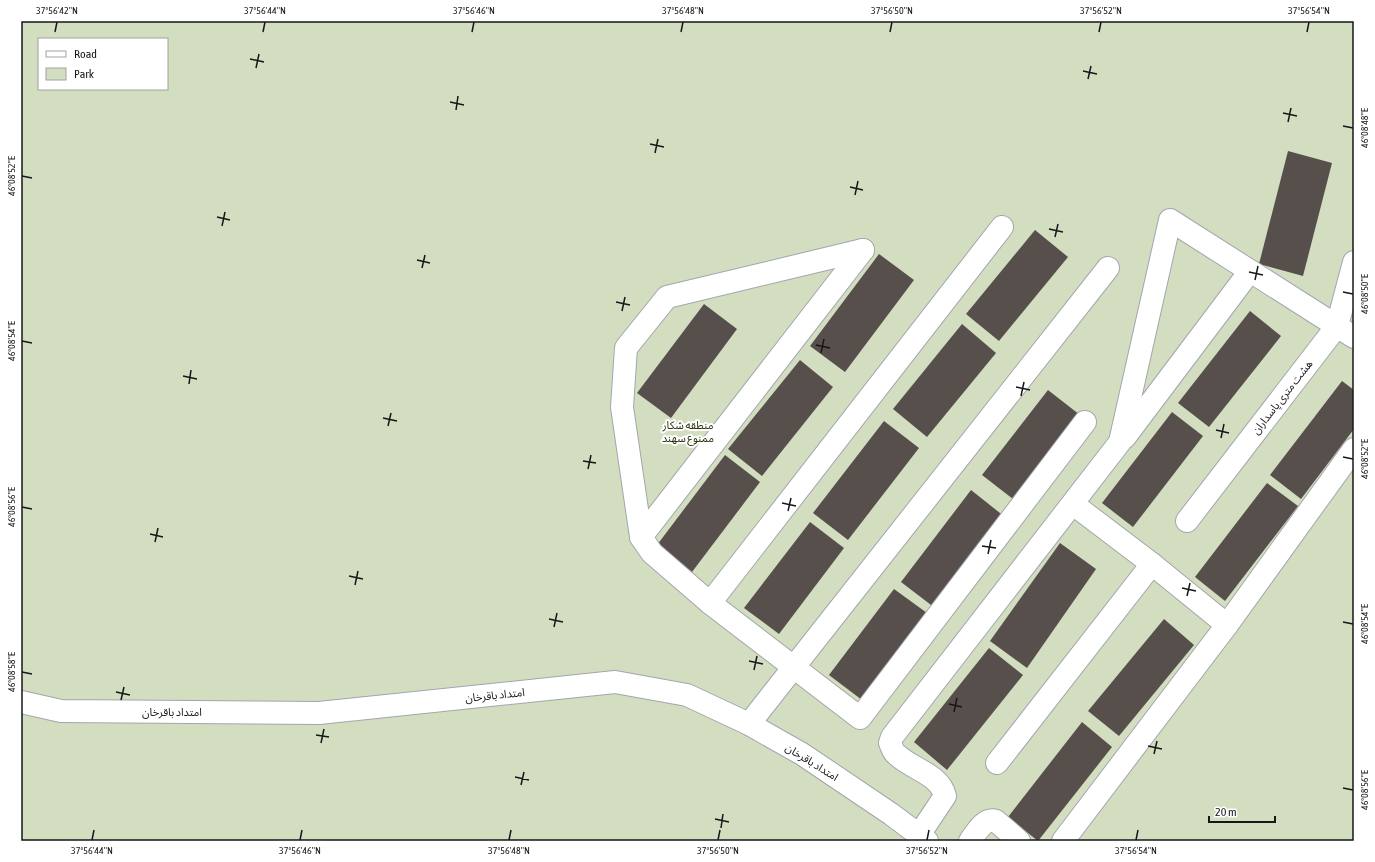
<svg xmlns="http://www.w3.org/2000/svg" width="1375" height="862" font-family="'Asap Condensed','Noto Sans Arabic',sans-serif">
	<rect width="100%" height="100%" fill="#f9fbfe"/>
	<path fill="#d3ddc0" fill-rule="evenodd" d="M21 21H1354V841H21ZM39 39H167V89H39Z"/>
	<g fill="#564f4c">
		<path d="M1288 151 1332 163 1303 276 1259 264Z"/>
		<path d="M1035 230 1068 257 999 341 966 314Z"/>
		<path d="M879 254 914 280 845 372 810 346Z"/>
		<path d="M704 304 737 329 671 418 637 393Z"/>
		<path d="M1250 311 1281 336 1209 427 1178 403Z"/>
		<path d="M962 324 996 353 927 437 893 409Z"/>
		<path d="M800 360 833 387 762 476 728 449Z"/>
		<path d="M1342 381 1354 390V429L1301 499 1270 475Z"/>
		<path d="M1048 390 1080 415 1013 499 982 475Z"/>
		<path d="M1172 412 1203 436 1133 527 1102 503Z"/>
		<path d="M884 421 919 448 848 540 813 513Z"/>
		<path d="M725 455 760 482 692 572 657 545Z"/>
		<path d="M1267 483 1298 506 1225 601 1195 577Z"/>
		<path d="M971 490 1005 517 935 608 901 582Z"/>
		<path d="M810 522 844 548 779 634 744 608Z"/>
		<path d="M1060 543 1096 569 1027 668 990 641Z"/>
		<path d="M894 589 927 613 862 700 829 675Z"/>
		<path d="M1164 619 1194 645 1119 736 1088 711Z"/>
		<path d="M989 648 1023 675 947 770 914 742Z"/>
		<path d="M1082 722 1112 747 1038 841 1008 817Z"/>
	</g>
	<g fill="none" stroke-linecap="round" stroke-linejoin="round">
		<defs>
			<g id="minor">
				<path d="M863 250 667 297 626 348 622 407 641 537 652 553 710 603 860 718 1085 422"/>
				<path d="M1125 437 1250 271"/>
				<path d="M1073 504 1152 564 1227 625"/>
				<path d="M1187 521 1337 326 1354 262"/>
				<path d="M641 537 863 250"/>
				<path d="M710 603 1002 227"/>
				<path d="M749 724 1108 268"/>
				<path d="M997 763 1152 564"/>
				<path d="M919 835 945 796C940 774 911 769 896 754 893 752 892 747 890 743L892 737 1120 442 1170 220 1354 337"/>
				<path d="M970 841C976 833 984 817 996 821L1019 841"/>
				<path d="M1063 841 1227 625 1354 449"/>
			</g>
			<path id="major" d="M21 702 61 711 319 713 615 682 687 695 749 724 802 754 891 814 927 841"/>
		</defs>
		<use href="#minor" stroke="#a2a6ad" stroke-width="24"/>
		<use href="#major" stroke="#a2a6ad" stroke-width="24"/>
		<use href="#minor" stroke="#fff" stroke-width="22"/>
		<use href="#major" stroke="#fff" stroke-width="22"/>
	</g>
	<path fill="none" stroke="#161719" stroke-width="1.5" d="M55 32 57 22M263 32 265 22M472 32 474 22M681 32 683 22M890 32 892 22M1099 32 1101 22M1307 32 1309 22M250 59 264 62M256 68 259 54M1083 71 1097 74M1088 79 1091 66M450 102 464 105M456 110 458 96M1283 113 1297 116M1288 122 1291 108M1343 126 1353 128M650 144 664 147M655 153 658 139M22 176 32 178M850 187 863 190M855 195 858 181M217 217 230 220M222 226 225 212M1049 229 1063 232M1055 237 1058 224M417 260 430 263M422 268 425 255M1249 272 1263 275M1255 280 1258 266M1343 292 1353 294M616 302 630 305M622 311 625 297M22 341 32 343M816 345 830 348M821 353 824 339M183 376 197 379M189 384 191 370M1016 387 1030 390M1021 396 1024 382M383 418 397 421M388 426 391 413M1216 430 1229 433M1221 438 1224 424M1343 457 1353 459M583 461 596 463M588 469 591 455M782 503 796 506M22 507 32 509M788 511 791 498M150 534 163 537M155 542 158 528M982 546 996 548M988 554 991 540M349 576 363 579M355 585 358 571M1182 588 1196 591M1187 596 1190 583M549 619 563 622M1343 622 1353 624M554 627 557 613M749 661 763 664M754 670 757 656M22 672 32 674M116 692 130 695M121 700 124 687M949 704 962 707M954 712 957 698M316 735 329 737M321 743 324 729M1148 746 1162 749M1154 754 1157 741M515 777 529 780M521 785 524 772M1343 788 1353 790M715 819 729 822M721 828 723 814M92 840 94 830M300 840 302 830M509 840 511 830M718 840 720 830M927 840 929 830M1136 840 1138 830"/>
	<g text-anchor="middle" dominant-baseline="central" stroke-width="4" stroke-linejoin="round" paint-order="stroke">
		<g font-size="11" fill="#161719" stroke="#fff">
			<text transform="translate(1282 397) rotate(-52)">هشت متری پاسداران</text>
			<text transform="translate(495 695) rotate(-6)">امتداد باقرخان</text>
			<text x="172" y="712">امتداد باقرخان</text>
			<text transform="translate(812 762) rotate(32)">امتداد باقرخان</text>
		</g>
		<g font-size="11" fill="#28320a" stroke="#fff">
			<text x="688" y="425">منطقه شکار<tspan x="688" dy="13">ممنوع سهند</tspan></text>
		</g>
	</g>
	<rect width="1375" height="862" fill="none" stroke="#ffffff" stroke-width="44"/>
	<rect x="38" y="38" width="130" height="52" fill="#ffffff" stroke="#a2a2a3"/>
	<rect x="46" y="51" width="20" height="6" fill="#ffffff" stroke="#a2a2a3"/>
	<text x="74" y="58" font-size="12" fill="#161719">Road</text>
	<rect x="46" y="68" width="20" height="12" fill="#d3ddc0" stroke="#a2a2a3"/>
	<text x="74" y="78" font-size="12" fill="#161719">Park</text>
	<path d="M1209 816v6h66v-6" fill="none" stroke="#161719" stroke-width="2"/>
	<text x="1215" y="816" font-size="12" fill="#161719" stroke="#ffffff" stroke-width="3" paint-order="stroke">20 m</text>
	<rect x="22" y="22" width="1331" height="818" fill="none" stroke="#161719" stroke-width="1.5"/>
	<g font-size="10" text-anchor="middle" fill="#161719">
		<text x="57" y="14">37°56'42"N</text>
		<text x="265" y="14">37°56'44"N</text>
		<text x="474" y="14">37°56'46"N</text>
		<text x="683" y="14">37°56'48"N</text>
		<text x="892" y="14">37°56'50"N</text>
		<text x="1101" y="14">37°56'52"N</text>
		<text x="1309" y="14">37°56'54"N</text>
		<text transform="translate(1364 128) rotate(-90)" y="4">46°08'48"E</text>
		<text transform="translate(11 176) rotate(-90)" y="4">46°08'52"E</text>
		<text transform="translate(1364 294) rotate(-90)" y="4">46°08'50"E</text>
		<text transform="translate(11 341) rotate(-90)" y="4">46°08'54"E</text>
		<text transform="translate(1364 459) rotate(-90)" y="4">46°08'52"E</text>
		<text transform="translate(11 507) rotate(-90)" y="4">46°08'56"E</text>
		<text transform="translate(1364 624) rotate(-90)" y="4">46°08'54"E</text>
		<text transform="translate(11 672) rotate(-90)" y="4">46°08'58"E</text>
		<text transform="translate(1364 790) rotate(-90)" y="4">46°08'56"E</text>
		<text x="92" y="854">37°56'44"N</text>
		<text x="300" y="854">37°56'46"N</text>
		<text x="509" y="854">37°56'48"N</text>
		<text x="718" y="854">37°56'50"N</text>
		<text x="927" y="854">37°56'52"N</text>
		<text x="1136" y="854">37°56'54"N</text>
	</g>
</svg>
